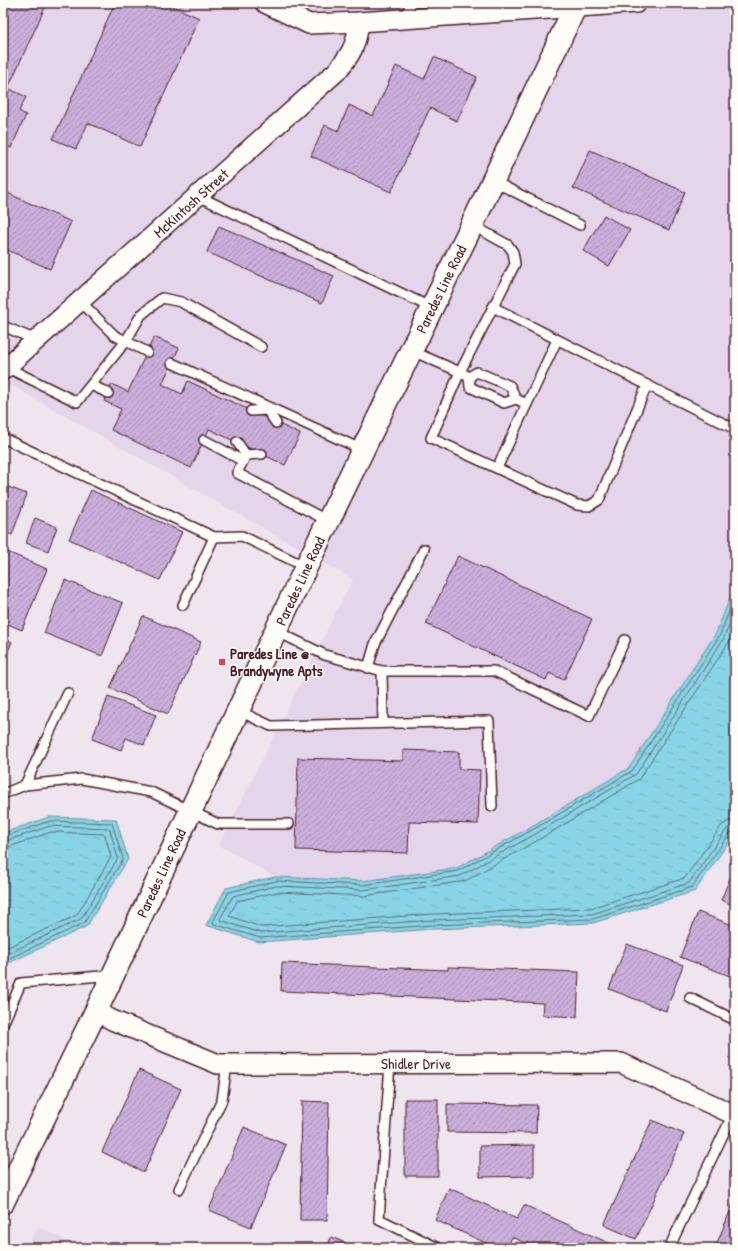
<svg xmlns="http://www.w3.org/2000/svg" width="738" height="1251" font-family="'Patrick Hand',sans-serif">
	<defs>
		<pattern id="water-ripples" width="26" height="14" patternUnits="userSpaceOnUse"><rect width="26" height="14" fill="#87d5e6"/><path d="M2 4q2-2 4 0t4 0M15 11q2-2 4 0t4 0" fill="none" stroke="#76b6c5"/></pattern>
		<pattern id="building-hatch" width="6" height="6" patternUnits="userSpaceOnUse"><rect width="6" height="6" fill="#cbb0dd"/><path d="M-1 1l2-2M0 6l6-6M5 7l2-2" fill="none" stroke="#a78fb3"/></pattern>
	</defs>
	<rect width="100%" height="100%" fill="#eee5ef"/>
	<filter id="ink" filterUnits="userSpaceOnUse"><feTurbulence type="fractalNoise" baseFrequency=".025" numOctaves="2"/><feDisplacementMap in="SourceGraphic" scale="8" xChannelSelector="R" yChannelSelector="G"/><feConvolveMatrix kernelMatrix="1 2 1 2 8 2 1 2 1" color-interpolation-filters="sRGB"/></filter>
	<g filter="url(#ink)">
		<g fill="#e4d5ea">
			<path d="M3 3H735V585L716 633 629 768 532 826 457 868 363 881 275 877 219 845 353 579 11 385 3 392Z"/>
			<path d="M38 1227 82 1248H28Z"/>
		</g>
		<g fill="url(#water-ripples)" stroke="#6f8c9b">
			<path d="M735 585V833L695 891 593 923 433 929 259 942 206 925 226 888 275 877 363 881 457 868 532 826 629 768 716 633Z"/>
			<path d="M49 817 116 819 128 859 87 926 11 962H3V833Z"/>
		</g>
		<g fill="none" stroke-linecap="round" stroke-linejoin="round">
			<g stroke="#626876" stroke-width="1">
				<path d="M735 596 720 635 632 771 534 829 458 871 363 885 276 881 229 892 213 922 214 924 260 938 433 925 593 919 692 887 730 833 735 831"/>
				<path d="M735 610 724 638 637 773 633 776 537 833 460 876 364 890 276 886 233 896 220 919 222 921 261 933 433 920 592 914 689 883 726 830 730 827 735 826"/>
				<path d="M735 626 729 642 639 779 540 839 465 881 364 896 277 892 237 901 229 916 261 927 433 914 591 908 685 878 722 825 729 821 735 820"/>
				<path d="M3 837 50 821 112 823 123 859 84 923 10 958H3"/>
				<path d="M3 842 50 826 108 828 110 830 118 858 81 919 9 953H3"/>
				<path d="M3 848 9 847 51 832 104 834 105 835 111 857 77 915 8 947H3"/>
			</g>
		</g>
		<g fill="url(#building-hatch)" stroke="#4a1f2b">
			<path d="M3 3H47L8 88 26 97 19 111 26 115 11 148 3 145Z"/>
			<path d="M115 3H166L199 18 140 147 88 123 76 149 53 139Z"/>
			<path d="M434 57 477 77 457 121 430 108 391 192 311 156 325 125 338 131 349 105 373 116 396 66 424 79Z"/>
			<path d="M590 150 685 192 669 230 573 188Z"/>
			<path d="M3 191 71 222 50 269 3 248Z"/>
			<path d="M604 215 630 230 609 266 583 251Z"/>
			<path d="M219 226 334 276 322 303 207 252Z"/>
			<path d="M154 337 179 348 162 384 182 394 188 381 300 434 285 465 209 429 191 468 111 430 121 409 104 401 112 384 128 392Z"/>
			<path d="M3 485 27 494 12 535 3 531Z"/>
			<path d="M91 490 182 532 160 580 69 539Z"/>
			<path d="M35 518 57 527 48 551 26 543Z"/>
			<path d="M3 550 47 569 22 630 3 622Z"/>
			<path d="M458 556 592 619 564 680 549 673 546 680 426 624Z"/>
			<path d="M65 580 123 603 102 656 44 633Z"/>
			<path d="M143 616 201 642 168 714 110 688Z"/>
			<path d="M3 638 12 642 3 662Z"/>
			<path d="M108 697 156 715 144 745 126 738 121 750 92 739Z"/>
			<path d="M403 750 459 752V769L480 770 478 824 409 822 408 853 296 850 298 758 403 761Z"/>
			<path d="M735 866V906L721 900Z"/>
			<path d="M698 912 735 926V978L680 957Z"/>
			<path d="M627 944 683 965 666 1011 609 989Z"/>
			<path d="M282 963 448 970V967L579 972 577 1017 542 1015 543 1003 281 991Z"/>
			<path d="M139 1070 181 1089 144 1172 102 1152Z"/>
			<rect x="405" y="1099" width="33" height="77"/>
			<path d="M302 1101 329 1102 327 1220H300Z"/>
			<path d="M447 1104 537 1105 536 1133 447 1132Z"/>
			<path d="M652 1120 684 1134 636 1239 604 1225Z"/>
			<path d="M244 1127 286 1145 251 1227 209 1210Z"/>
			<path d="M534 1145V1176L480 1177V1146Z"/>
			<path d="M449 1188 517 1219 524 1205 620 1248H536L512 1237 507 1248H497L435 1220Z"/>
			<path d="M735 1199V1248H715Z"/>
			<path d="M331 1237 358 1248H327Z"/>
		</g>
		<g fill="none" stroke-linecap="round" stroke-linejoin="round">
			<defs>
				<g id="service">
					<path d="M404 19 411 3"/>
					<path d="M493 181 580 225"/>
					<path d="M198 196 432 308"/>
					<path d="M80 301 114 335 147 352"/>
					<path d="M493 307 647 385"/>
					<path d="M3 326 36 340"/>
					<path d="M412 351 460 372 431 438 577 505 589 506 599 500 647 385 735 429"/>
					<path d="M172 363 363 450"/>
					<path d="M6 367 77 402 126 341 141 315 162 298 181 302 261 347"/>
					<path d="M469 377 460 372 515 264 513 252 508 245 472 225"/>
					<path d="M469 377 477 372 510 386 516 399 527 404"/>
					<path d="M469 377 470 387 504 403 516 399"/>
					<path d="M91 385 108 393"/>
					<path d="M251 411 267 410 276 423"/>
					<path d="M3 438 214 537 242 536 306 567"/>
					<path d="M204 440 243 461"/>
					<path d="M237 442 246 455 262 454"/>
					<path d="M246 455 237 473 328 521"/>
					<path d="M497 468 557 340"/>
					<path d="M183 605 214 537"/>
					<path d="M276 631 325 655 382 671H494L589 716 625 640"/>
					<path d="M368 668 375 644 424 549"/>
					<path d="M382 671 383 723"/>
					<path d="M239 711 271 726 489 721 492 806"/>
					<path d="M25 785 68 693"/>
					<path d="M3 794 25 785 82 779 151 792 218 824H289"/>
					<path d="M690 998 735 1020"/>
					<path d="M3 1024 21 983 112 975"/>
					<path d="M390 1064 379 1219 438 1248"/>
					<path d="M179 1189 222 1100 227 1064"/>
					<path d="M669 1248 733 1114"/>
				</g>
				<g id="minor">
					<path d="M265 3 309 24 359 22 636 3"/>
					<path d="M3 370 337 71C352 53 356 46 359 22"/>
					<path d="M96 1011 112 1020 218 1064 621 1063 735 1115"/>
				</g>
				<path id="primary" d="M3 1202 96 1011 306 567 472 225 577 3"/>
			</defs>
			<use href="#service" stroke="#4a1f2b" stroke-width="12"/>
			<use href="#minor" stroke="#4a1f2b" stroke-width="22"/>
			<use href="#primary" stroke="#4a1f2b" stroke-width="25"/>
			<use href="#service" stroke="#fdfcf7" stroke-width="9"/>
			<use href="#minor" stroke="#fdfcf7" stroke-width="19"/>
			<use href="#primary" stroke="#fdfcf7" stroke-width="22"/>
		</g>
	</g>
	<rect fill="#d1495b" stroke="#fdfcf7" stroke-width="1.5" x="218" y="658" width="8" height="8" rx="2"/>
	<g text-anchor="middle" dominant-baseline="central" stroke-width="3" stroke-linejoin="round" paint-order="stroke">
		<g font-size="15" fill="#4a1f2b" stroke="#fdfcf7">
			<text transform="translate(191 203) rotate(-42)">McKintosh Street</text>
			<text transform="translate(441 289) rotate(-64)">Paredes Line Road</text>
			<text transform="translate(300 581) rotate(-65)">Paredes Line Road</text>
			<text transform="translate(161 873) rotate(-65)">Paredes Line Road</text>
			<text x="416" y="1063">Shidler Drive</text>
		</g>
		<g font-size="15" font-weight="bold" fill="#4a1f2b" stroke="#fdfcf7" text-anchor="start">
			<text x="230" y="653">Paredes Line @<tspan x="230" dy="17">Brandywyne Apts</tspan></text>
		</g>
	</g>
	<rect width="738" height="1251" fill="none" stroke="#fdfcf7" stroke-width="16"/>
	<rect x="8" y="8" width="722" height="1235" fill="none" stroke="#4a1f2b" stroke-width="1.5" filter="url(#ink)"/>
</svg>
